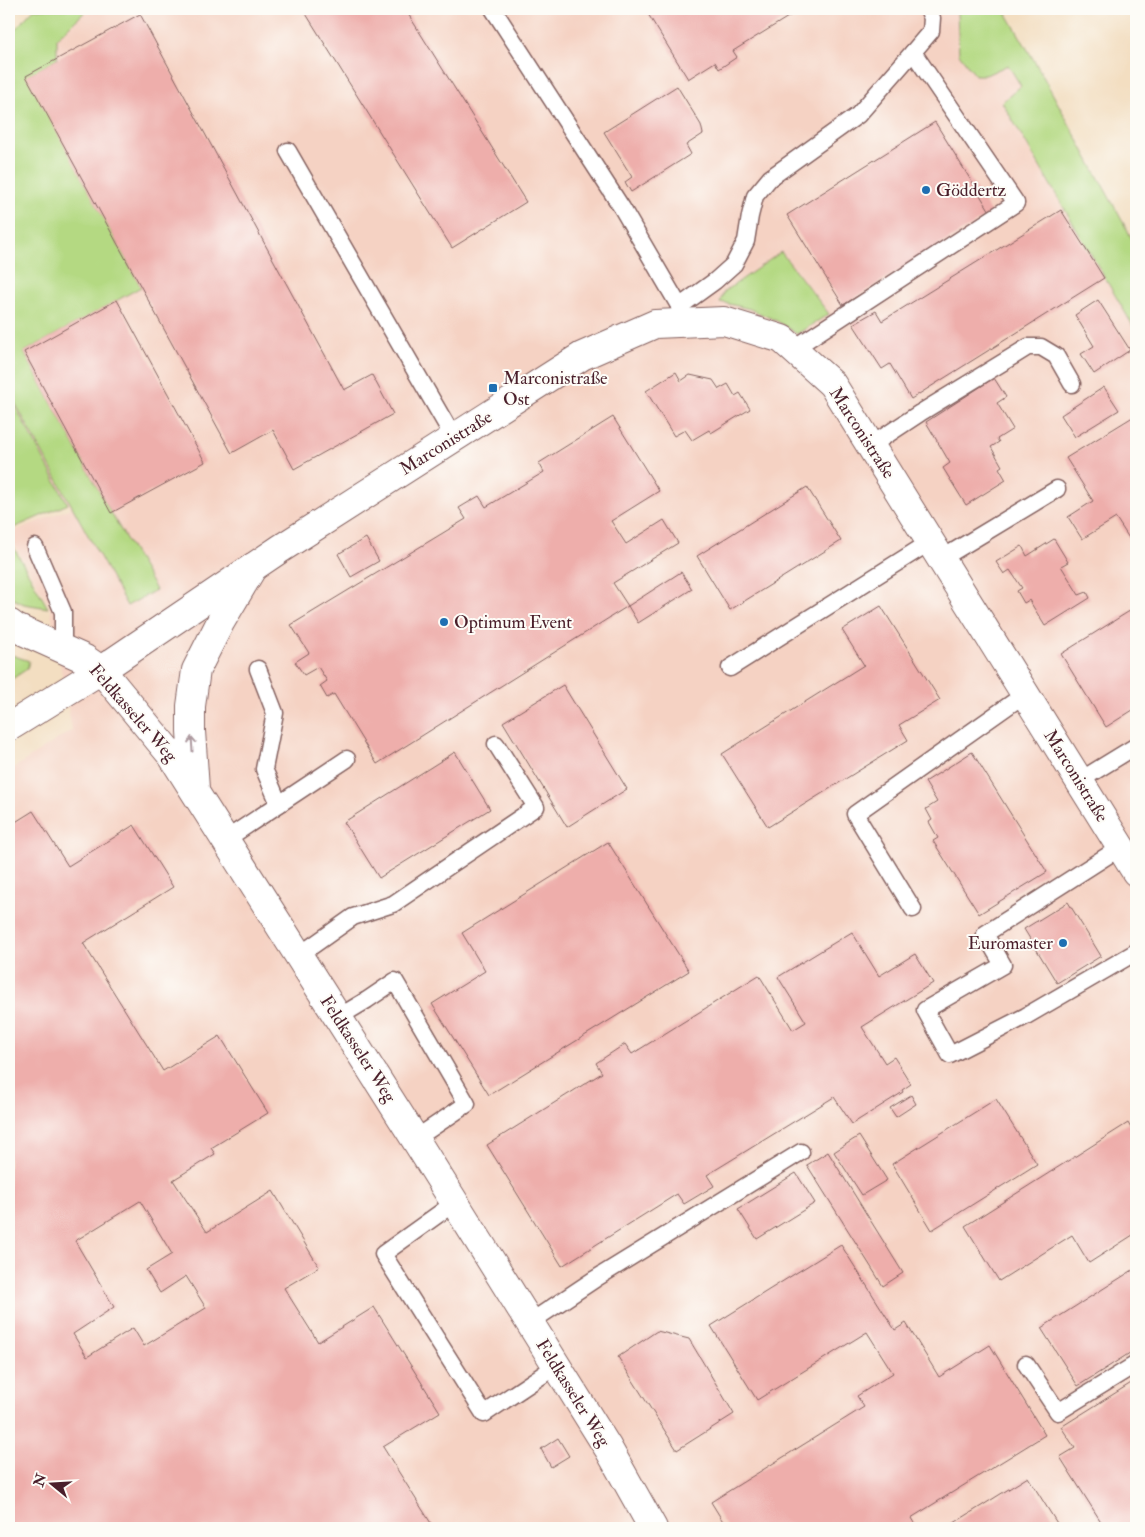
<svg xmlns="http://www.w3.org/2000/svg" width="1145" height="1537" font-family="'IM FELL Double Pica',serif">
	<rect width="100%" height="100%" fill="#fdfcf7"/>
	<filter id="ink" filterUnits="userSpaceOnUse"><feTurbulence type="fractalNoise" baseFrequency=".02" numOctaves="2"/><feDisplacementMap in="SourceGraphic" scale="10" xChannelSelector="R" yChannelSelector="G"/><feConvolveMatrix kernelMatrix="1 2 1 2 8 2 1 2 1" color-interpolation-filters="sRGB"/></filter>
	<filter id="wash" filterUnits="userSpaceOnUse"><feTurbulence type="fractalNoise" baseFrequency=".0096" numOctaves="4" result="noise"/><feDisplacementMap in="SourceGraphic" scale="20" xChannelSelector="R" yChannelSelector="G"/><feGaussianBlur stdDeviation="1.12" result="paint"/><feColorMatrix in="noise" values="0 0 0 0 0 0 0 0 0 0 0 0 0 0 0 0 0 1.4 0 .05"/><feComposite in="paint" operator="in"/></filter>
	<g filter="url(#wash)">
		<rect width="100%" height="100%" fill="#f3dec1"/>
		<path fill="#f5d2c3" d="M69 9H955L957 13 959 54 986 75 1008 64 1022 86 1002 102 1136 331V1528H9V771L72 730 50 607 14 544 9 533 71 508 9 394V62Z"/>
		<g fill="#b4d982" stroke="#7f7c56">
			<path d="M34 9H88L57 38V59L27 76 141 287 24 352 111 513 156 590 127 606 9 392V36Z"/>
			<path d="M955 9H1004L1039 69 1136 246V331L1002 102 1021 86 1008 65 986 75H975L959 54 957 13Z"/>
			<path d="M781 252 829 314 797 334 777 321 750 309 720 302 724 292Z"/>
			<path d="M9 395 68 504 9 530Z"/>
			<path d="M9 539 48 608 24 604 9 597Z"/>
			<path d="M9 654 29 661 27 669 9 681Z"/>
		</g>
		<g id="blocks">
			<g fill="#eeaeab" fill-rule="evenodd">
				<path d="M303 9H405L526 202 452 248Z"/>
				<path d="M645 9H801L733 51 737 57 719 69 715 62 688 79Z"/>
				<path d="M140 14 344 390 372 375 393 414 294 469 273 430 232 453 231 452 26 76Z"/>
				<path d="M677 86 701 125 703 134 686 145 691 154 631 192 625 182 632 177 604 132Z"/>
				<path d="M935 122 991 213 843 305 787 215Z"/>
				<path d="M1061 210 1104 278 911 399 890 364 882 369 853 324 876 311 882 321Z"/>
				<path d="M117 300 205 462 111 513 24 352Z"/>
				<path d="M1098 300 1130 350 1094 374 1081 354 1094 346 1075 315Z"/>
				<path d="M676 372 681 381 690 375 713 380 719 389 728 384 735 396 740 393 750 409 711 433 709 430 692 440 685 430 674 436 646 391Z"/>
				<path d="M994 378 1006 397 997 403 1013 429 997 439 999 442 991 447 1002 466 999 468 1006 480 966 505 943 468 950 463 926 422Z"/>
				<path d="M1104 387 1119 410 1075 437 1061 415Z"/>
				<path d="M1136 415V549L1116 518 1082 539 1068 517 1093 501 1066 458Z"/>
				<path d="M613 417 659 491 611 521 626 544 664 520 678 543 613 583 628 606 681 572 692 589 638 623 628 606 377 764 334 694 327 698 320 686 327 681 318 667 304 675 295 662 309 653 291 625 466 519 459 508 479 496 486 507 544 472 539 463Z"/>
				<path d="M807 487 841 541 730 610 697 556Z"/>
				<path d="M366 538 379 561 351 577 338 554Z"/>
				<path d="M1054 539 1068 562 1061 566 1079 595 1087 592 1090 598 1045 626 1029 600 1024 603 1017 591 1022 588 1010 570 1004 574 996 562 1022 546 1027 556Z"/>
				<path d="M881 606 940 700 899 725 908 740 768 827 722 754 864 665 842 630Z"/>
				<path d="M1136 607V708L1106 727 1061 654Z"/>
				<path d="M563 685 627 789 567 827 503 722Z"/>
				<path d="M455 752 490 809 379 878 344 822Z"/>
				<path d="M972 752 1047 872 979 914 933 841 938 838 929 822 932 820 926 809 937 802 925 782Z"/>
				<path d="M33 811 68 866 134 825 173 887 83 943 163 1071 220 1036 268 1113 211 1148 215 1154 173 1180 207 1232 273 1191 319 1267 284 1288 318 1342 374 1307 440 1412 383 1447 434 1528H9V826ZM140 1201 172 1254 146 1270 160 1293 186 1276 206 1308 144 1346 133 1328 87 1357 73 1334 114 1307 75 1241Z"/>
				<path d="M608 842 689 971 489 1095 432 1004 485 971 462 933Z"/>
				<path d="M1068 902 1101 956 1057 983 1024 929Z"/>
				<path d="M852 932 879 976 915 954 933 983 862 1027 885 1063 894 1057 911 1084 902 1090 903 1092 852 1124 834 1097 707 1175 714 1186 684 1204 677 1194 562 1266 487 1145 602 1073 596 1063 625 1044 632 1054 759 975 793 1030 806 1022 778 977Z"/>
				<path d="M911 1095 916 1104 896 1117 890 1108Z"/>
				<path d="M996 1099 1037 1164 932 1230 892 1164Z"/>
				<path d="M1128 1123 1136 1137V1233L1089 1263 1072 1235 999 1281 965 1226Z"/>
				<path d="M859 1136 887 1180 862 1195 834 1152Z"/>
				<path d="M828 1152 903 1273 883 1286 807 1165Z"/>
				<path d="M796 1173 815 1203 757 1239 738 1209Z"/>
				<path d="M841 1245 895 1330 906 1323 939 1377 990 1345 1045 1435 911 1518 917 1528H727L711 1502 864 1407 857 1396 893 1373 867 1332 757 1400 711 1326Z"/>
				<path d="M1136 1268V1349L1078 1386 1041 1328Z"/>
				<path d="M657 1331 689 1339 734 1414 677 1450 618 1357Z"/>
				<path d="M1136 1380V1528H1105L1060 1457 1075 1448 1061 1427Z"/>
				<path d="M558 1438 569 1456 551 1467 541 1449Z"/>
				<path d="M1028 1477 1060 1528H946Z"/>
				<path d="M509 1523 513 1528H500Z"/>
			</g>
		</g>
	</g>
	<g filter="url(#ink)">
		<use href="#blocks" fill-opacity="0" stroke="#856260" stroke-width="1"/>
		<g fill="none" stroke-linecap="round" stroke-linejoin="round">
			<defs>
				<g id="lane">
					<path d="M493 9 622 208 685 316"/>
					<path d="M288 151 454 438"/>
					<path d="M679 307 715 281 734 264 746 241 750 216 755 196 770 178 858 115 913 52 931 31 932 18 928 9"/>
					<path d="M793 349 1016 203 913 52"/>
					<path d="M870 446 920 413 1028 347H1041L1056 356 1072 384"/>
					<path d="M35 547 63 612V649"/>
					<path d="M941 559 1057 489"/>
					<path d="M730 668 930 542"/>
					<path d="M258 669 275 713 264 769 279 804"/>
					<path d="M1079 781 1136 746"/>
					<path d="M225 840 347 759"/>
					<path d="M1121 847 985 934 1003 965 925 1010 950 1055 1026 1016 1136 952"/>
					<path d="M913 909 855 814 1025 694"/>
					<path d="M298 956 353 917 393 904 536 807 496 744"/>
					<path d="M337 1018 367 1000 395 981 467 1104 415 1139"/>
					<path d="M454 1203 383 1254 484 1414 556 1366"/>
					<path d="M529 1323 595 1279 801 1152"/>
					<path d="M1026 1364 1058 1412 1136 1364"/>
				</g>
				<g id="street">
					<path d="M9 623 16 628 85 659 101 670"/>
					<path d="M9 727 101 670 280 549 582 356 655 324 724 321 782 339 832 384 1136 872"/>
				</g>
				<g id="secondary">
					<path d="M101 670 172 756 415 1139 608 1448 653 1528"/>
					<path d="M195 789 191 731V706L196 670 221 621 253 567"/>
				</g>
			</defs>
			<use href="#lane" stroke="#856260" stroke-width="19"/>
			<use href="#street" stroke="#856260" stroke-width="30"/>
			<use href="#secondary" stroke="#856260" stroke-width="30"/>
			<use href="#lane" stroke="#fff" stroke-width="16"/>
			<use href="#street" stroke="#fff" stroke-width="28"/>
			<use href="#secondary" stroke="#fff" stroke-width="28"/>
		</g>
		<defs><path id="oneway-shaft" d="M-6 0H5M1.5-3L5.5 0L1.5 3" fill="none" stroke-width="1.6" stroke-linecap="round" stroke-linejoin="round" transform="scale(1.25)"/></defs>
		<use stroke="#ae9aa0" href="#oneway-shaft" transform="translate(192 744) rotate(-94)"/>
	</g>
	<g fill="#1f6fb2" stroke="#fdfcf7" stroke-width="2">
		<circle cx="926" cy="190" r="5"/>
		<rect x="488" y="383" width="10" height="10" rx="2.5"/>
		<circle cx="444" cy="622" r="5"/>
		<circle cx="1063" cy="943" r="5"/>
	</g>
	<g text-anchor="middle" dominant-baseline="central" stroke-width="4" stroke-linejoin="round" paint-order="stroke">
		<g font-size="18" fill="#4a1f2b" stroke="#fdfcf7" text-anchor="start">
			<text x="936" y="190">Göddertz</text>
			<text x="503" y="378">Marconistraße<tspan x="503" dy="21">Ost</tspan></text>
			<text x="454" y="622">Optimum Event</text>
			<text x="1053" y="943" text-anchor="end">Euromaster</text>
		</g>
		<g font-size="18" fill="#4a1f2b" stroke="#fdfcf7">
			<text transform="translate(862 433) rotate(57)">Marconistraße</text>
			<text transform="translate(446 443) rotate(-32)">Marconistraße</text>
			<text transform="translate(133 713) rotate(49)">Feldkasseler Weg</text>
			<text transform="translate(1076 776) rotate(58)">Marconistraße</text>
			<text transform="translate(358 1049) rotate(57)">Feldkasseler Weg</text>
			<text transform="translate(573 1393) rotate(58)">Feldkasseler Weg</text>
		</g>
	</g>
	<rect width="1145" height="1537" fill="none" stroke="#fdfcf7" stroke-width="30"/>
	<g transform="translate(52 1484) rotate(288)" stroke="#fdfcf7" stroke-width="4" paint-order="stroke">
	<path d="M0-4L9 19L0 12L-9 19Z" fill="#4a1f2b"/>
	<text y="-8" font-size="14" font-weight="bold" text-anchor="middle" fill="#4a1f2b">N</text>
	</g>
</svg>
